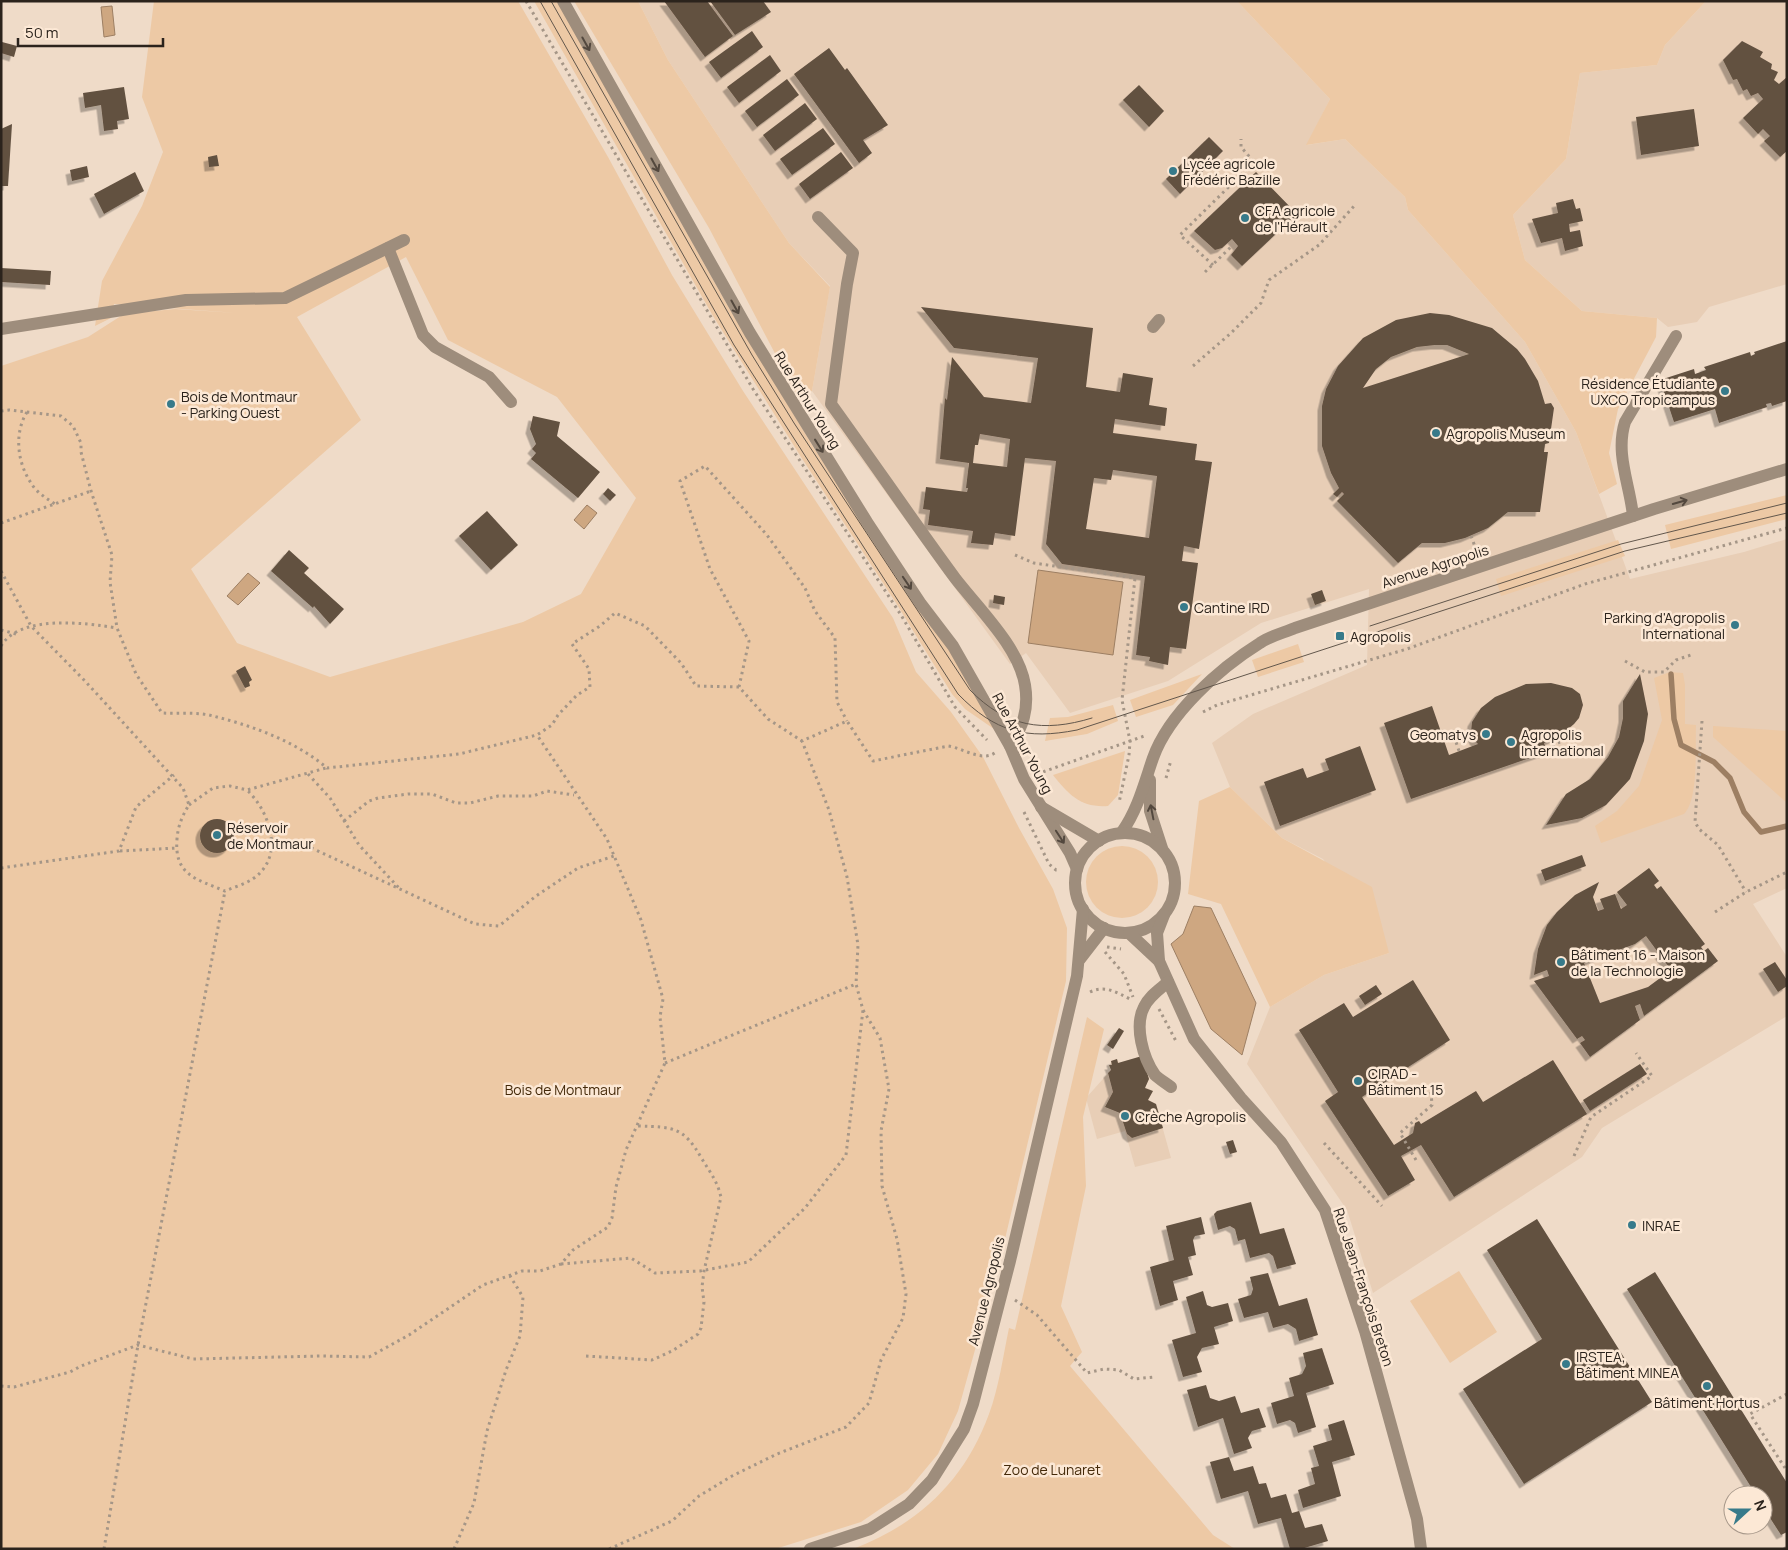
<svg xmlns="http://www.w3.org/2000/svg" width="1788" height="1550" font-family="Manrope,sans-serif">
	<defs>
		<filter id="shadow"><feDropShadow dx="-4.5" dy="4.5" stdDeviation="0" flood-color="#0004"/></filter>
	</defs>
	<rect width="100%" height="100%" fill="#efdbc8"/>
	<g fill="#e8ceb6">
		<path d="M638 1H1237L1330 99 1307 145 1345 139 1405 197 1408 210 1525 342 1576 432 1630 579 1744 552 1787 539V888L1753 904 1787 957V1016L1602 1128 1582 1157 1373 1293 1347 1210 1247 1064 1270 1007 1324 975 1389 953 1323 859 1282 838 1230 787 1212 743 1253 714 1367 665 1369 589 1261 623 1168 681 1070 713 1026 653 1010 664 812 391 830 286 789 243 668 60Z"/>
		<path d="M1706 1H1787V284L1709 307 1697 322 1668 327 1657 318 1582 311 1525 260 1513 215 1566 159 1580 73 1657 65 1665 45Z"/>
		<path d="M1142 1056 1149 1079 1145 1087 1153 1091 1148 1100 1156 1104 1171 1158 1135 1167 1125 1131 1097 1139 1086 1098 1111 1070V1061L1117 1059 1119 1063Z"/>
	</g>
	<g fill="#edc9a5" fill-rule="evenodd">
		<path d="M154 1H518L608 157 672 275 743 391 893 618 916 672 951 712 983 757 1019 828 1053 889 1067 928 1066 981 1000 1260 958 1411 938 1454 908 1490 861 1522 775 1549H1V366L88 337 124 314 175 309 237 313 114 304 111 318 95 326 102 281 142 206 163 152 142 97ZM406 257 448 340 557 397 636 498 581 594 523 622 330 677 237 643 191 569 361 420 297 317Z"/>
		<path d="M534 1H557L729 308 814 448 909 594 949 649 994 729 965 709 952 694 896 603 801 457 713 316Z"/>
		<path d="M574 1H638L668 60 789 243 830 287 812 391 798 397 709 228Z"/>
		<path d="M1237 1H1706L1665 45 1657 65 1580 73 1566 159 1513 215 1525 260 1582 311 1657 318 1656 337 1618 409 1609 453 1617 484 1599 494 1576 432 1525 342 1408 210 1405 197 1345 139 1306 145 1330 99Z"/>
		<path d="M1787 495V519L1671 549 1665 525Z"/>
		<path d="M1618 540 1625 556 1501 596 1496 579Z"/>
		<path d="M1298 644 1304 662 1258 677 1252 660Z"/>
		<path d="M1670 672 1683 673 1685 685V724L1696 725C1695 747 1699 799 1684 814L1601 843 1595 826 1617 811 1639 786 1662 720 1654 678Z"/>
		<path d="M1202 674 1173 705 1136 717 1130 700Z"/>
		<path d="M1113 705 1118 721 1087 734 1045 741 1050 718 1068 717Z"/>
		<path d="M1713 726 1787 731V803L1713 737Z"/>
		<path d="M1125 751 1118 795 1108 806C1081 808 1069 795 1053 775Z"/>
		<path d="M1230 787 1282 838 1372 887 1389 953 1324 975 1270 1007 1221 904 1188 894 1199 801Z"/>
		<circle cx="1122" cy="882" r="36"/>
		<path d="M1087 1017 1104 1029 1083 1117 1086 1186 1061 1306 1082 1352 1070 1366 1213 1535 1235 1549H853C919 1524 965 1480 989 1414 999 1387 1003 1356 1009 1328L1015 1330Z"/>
		<path d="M1459 1271 1497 1332 1450 1363 1410 1301Z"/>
	</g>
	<g fill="#cea781" stroke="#9d7f63">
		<path d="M112 6 115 35 104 37 101 7Z"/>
		<path d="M587 505 597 513 584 529 574 520Z"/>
		<path d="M1038 570 1123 582 1113 655 1028 643Z"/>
		<path d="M248 573 260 583 238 605 227 596Z"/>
		<path d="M1194 906 1211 908 1256 1003 1242 1055 1211 1029 1171 944 1183 934Z"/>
	</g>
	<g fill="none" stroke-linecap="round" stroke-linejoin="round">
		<path stroke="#9d7f63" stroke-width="5.5" d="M1671 674 1674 719 1681 745 1714 762 1730 778 1744 812 1761 832 1787 826"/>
	</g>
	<g fill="#625141" fill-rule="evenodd" filter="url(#shadow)">
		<path d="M664 1H707L733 36 705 57Z"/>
		<path d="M710 1H763L771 12 735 35Z"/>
		<path d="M752 31 763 47 721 78 709 62Z"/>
		<path d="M1742 41 1763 52 1760 57 1772 64 1771 69 1778 72 1774 80 1779 84 1787 77V151L1780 157 1764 141 1770 136 1763 129 1758 134 1743 118 1763 99 1758 93 1751 96 1747 89 1743 91 1737 79 1733 80 1723 60Z"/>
		<path d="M2 42 17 46 14 57 1 53Z"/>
		<path d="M829 48 845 70 847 68 888 125 863 140 872 153 859 163 794 74Z"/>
		<path d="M770 55 781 71 739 103 727 87Z"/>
		<path d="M787 79 799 95 757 127 745 111Z"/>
		<path d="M1139 85 1164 111 1149 127 1123 100Z"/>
		<path d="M124 87 129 119 117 121 118 129 104 131 101 105 85 108 83 93Z"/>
		<path d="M805 103 817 119 775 151 763 135Z"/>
		<path d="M1694 109 1699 146 1641 155 1636 117Z"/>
		<path d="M12 124 8 186H1V129Z"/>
		<path d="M823 128 835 144 792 175 780 159Z"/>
		<path d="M1209 137 1223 151 1180 194 1166 179Z"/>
		<path d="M841 152 853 168 810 199 799 184Z"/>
		<path d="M217 155 219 166 209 167 208 157Z"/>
		<path d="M87 166 89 177 72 181 70 170Z"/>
		<path d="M135 172 144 191 104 214 94 194Z"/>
		<path d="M1256 172 1297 214 1242 266 1231 255 1238 246 1232 239 1222 248 1215 250 1194 231Z"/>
		<path d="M1573 199 1576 209 1580 208 1583 221 1569 224 1570 232 1580 230 1583 246 1565 251 1562 238 1541 243 1532 219 1558 213 1556 203Z"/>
		<path d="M1 268 51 271 50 285 1 282Z"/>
		<path d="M921 307 1093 328 1086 387 1120 392 1123 373 1153 378 1149 405 1167 408 1165 426 1115 419 1113 433 1197 444 1195 460 1212 462 1199 549 1184 546 1182 561 1198 563 1186 649 1170 647 1168 665 1149 661 1150 657 1136 655 1145 576 1062 564 1046 544 1056 461 1025 458 1015 536 995 533 993 545 971 543 973 531 928 525 930 510 923 509 926 487 967 492 968 488H966L969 463 940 459 945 398 947 400 952 357 984 397 1031 403 1038 358 954 348ZM980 434 1010 439 1007 467 973 463 975 445H978ZM1113 470 1157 476 1149 538 1086 529 1094 478 1111 480Z"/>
		<path d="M1430 313 1449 315 1492 328 1517 349 1525 359 1538 381 1545 404 1551 403 1554 408 1549 443 1545 444 1544 452H1548L1540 512H1508L1488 528 1465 538 1445 543H1422L1398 563 1337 501 1344 494 1342 492 1337 497 1333 494 1339 488 1331 473 1322 446V406L1326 389 1338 366 1363 338 1396 320ZM1435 345H1447L1469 354 1363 388 1376 369 1391 357 1417 347Z"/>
		<path d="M1787 341V401L1772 406 1771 403 1766 404 1767 407 1719 423 1715 409 1674 422 1660 380 1694 369 1695 374 1706 370 1704 367 1750 352 1751 356 1755 354 1754 352Z"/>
		<path d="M533 416 560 422 557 436 600 472 578 498 531 459 536 453 532 449 536 444 530 429Z"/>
		<path d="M608 488 616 495 610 501 603 494Z"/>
		<path d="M487 511 518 545 491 570 459 536Z"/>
		<path d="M289 550 309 568 304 573 344 609 330 624 314 606 313 608 271 571Z"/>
		<path d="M1322 590 1326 601 1315 605 1311 594Z"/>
		<path d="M994 595 1005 597 1004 605 993 603Z"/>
		<path d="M245 666 252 680 249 682 250 686 245 688 236 671Z"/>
		<path d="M1640 674 1648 714 1644 741 1630 779 1606 805 1582 818 1546 825 1566 794 1590 779 1608 757 1619 737 1623 718V701Z"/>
		<path d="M1551 683 1572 688 1580 694 1583 705 1579 718 1574 724 1558 737 1544 743 1547 752 1411 799 1384 723 1432 706 1449 755 1478 744 1474 740 1471 732 1472 722 1481 708 1495 697 1526 684Z"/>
		<path d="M1360 746 1376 790 1280 826 1264 782 1303 768 1307 778 1329 770 1325 759Z"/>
		<circle cx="217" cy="836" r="17"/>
		<path d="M1582 855 1586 866 1545 881 1541 870Z"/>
		<path d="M1649 868 1659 881 1654 885 1657 889 1661 886 1705 944 1701 947 1704 951 1708 948 1718 961 1644 1016 1640 1004 1635 1006 1640 1020 1590 1057 1580 1043 1585 1040 1582 1036 1577 1039 1534 981 1549 976 1547 970 1534 975 1538 949 1547 925 1557 912 1575 895 1599 882 1593 897 1598 911 1604 909 1600 899 1615 894 1621 909 1627 905 1617 892ZM1646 936 1671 970 1648 987 1600 1003 1584 963 1635 944Z"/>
		<path d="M1775 962 1787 980V986L1778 992 1763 969Z"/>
		<path d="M1413 980 1450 1040 1362 1097 1394 1145 1413 1133 1415 1123 1419 1121 1421 1124 1476 1091 1483 1102 1553 1060 1587 1114 1454 1197 1421 1145 1401 1156 1415 1180 1388 1196 1325 1101 1338 1092 1299 1030 1344 1003 1353 1017Z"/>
		<path d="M1376 985 1382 994 1365 1005 1359 996Z"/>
		<path d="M1119 1028 1124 1031 1113 1049 1107 1045Z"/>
		<path d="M1142 1056 1149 1079 1145 1088 1153 1091 1148 1100 1156 1104 1163 1128 1132 1138 1127 1134 1120 1113 1105 1107 1113 1092 1108 1073 1111 1070 1109 1065H1112L1111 1061 1117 1059 1118 1063Z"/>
		<path d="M1640 1064 1647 1074 1590 1111 1583 1100Z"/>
		<path d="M1233 1140 1237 1152 1230 1154 1226 1142Z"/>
		<path d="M1251 1202 1260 1234 1284 1228 1296 1264 1277 1269 1273 1256 1269 1253 1250 1258 1245 1239 1238 1241 1235 1229 1230 1226 1218 1230 1214 1214 1217 1211Z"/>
		<path d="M1201 1217 1205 1234 1195 1236 1193 1240 1196 1255 1188 1257 1193 1275 1173 1281 1178 1300 1160 1306 1150 1267 1174 1260 1166 1226Z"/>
		<path d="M1537 1219 1652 1402 1524 1484 1463 1389 1542 1339 1487 1250Z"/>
		<path d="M1655 1272 1787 1483V1532L1781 1535 1763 1507V1495H1756L1627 1289Z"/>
		<path d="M1268 1273 1279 1306 1307 1298 1318 1335 1299 1341 1296 1329 1288 1324 1273 1328 1268 1312 1244 1318 1238 1299 1251 1295 1253 1289 1250 1277Z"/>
		<path d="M1203 1291 1207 1305 1212 1307 1228 1303 1233 1321 1214 1327 1219 1344 1202 1348 1197 1357 1202 1372 1183 1377 1172 1340 1196 1333 1186 1297Z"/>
		<path d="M1322 1348 1334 1384 1306 1393 1316 1427 1298 1433 1295 1423 1290 1420 1277 1424 1271 1403 1294 1396 1289 1378 1302 1374 1306 1366 1303 1353Z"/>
		<path d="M1206 1385 1210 1398 1219 1401 1235 1396 1241 1413 1259 1408 1266 1427 1252 1431 1248 1438 1252 1448 1234 1454 1223 1418 1198 1427 1187 1390Z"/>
		<path d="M1344 1420 1355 1455 1332 1462 1341 1496 1303 1508 1298 1490 1315 1484 1311 1468 1319 1466 1313 1446 1332 1440 1328 1425Z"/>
		<path d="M1229 1457 1234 1471 1253 1466 1259 1484 1266 1483 1271 1498 1286 1494 1292 1513 1299 1511 1305 1528 1322 1524 1328 1541 1301 1549H1290L1281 1518 1258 1524 1248 1491 1221 1499 1210 1462Z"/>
	</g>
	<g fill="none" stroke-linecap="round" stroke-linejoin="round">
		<g stroke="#a59687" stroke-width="3" stroke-dasharray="2.5 4" stroke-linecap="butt">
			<path d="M526 1 753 389 901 615 955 707 987 740"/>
			<path d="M1213 265 1180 235 1254 162 1241 147V139"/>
			<path d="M1205 272 1233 245"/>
			<path d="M1193 366 1231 333 1261 303 1269 280 1319 245 1355 205"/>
			<path d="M1 411 9 410 61 416 73 426 81 443V452L91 491 112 555 110 582 117 628 136 674 162 713C177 714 194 712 209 715 250 725 294 740 327 768L459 754 537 735 552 725 558 715 577 695 590 687 589 669 572 644 600 626 615 613 645 626 681 663 696 686 739 687 768 719 802 741"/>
			<path d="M27 412C14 433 17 462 31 483 36 492 46 498 55 504"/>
			<path d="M1 523 91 491"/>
			<path d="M1471 536 1477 552"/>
			<path d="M1015 555 1034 563 1135 578 1122 700 1130 741 1129 755 1119 803"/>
			<path d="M1 571 31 626 85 681 183 788 189 805C182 816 178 826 177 839 174 875 196 879 225 891 234 887 246 884 254 878 285 856 270 812 247 790"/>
			<path d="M1 630 16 634"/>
			<path d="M1 646C20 614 87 623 117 628"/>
			<path d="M1625 661 1645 672H1664L1676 660 1694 654"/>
			<path d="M739 687 749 641 710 569 680 481 705 466 767 535 805 588 815 611 835 638 837 702 847 721"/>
			<path d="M1203 712 1217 705 1407 649 1585 584 1787 528"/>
			<path d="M1702 721 1695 822 1699 829 1718 845 1746 892"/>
			<path d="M1452 730 1459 751"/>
			<path d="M1546 748 1560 742"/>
			<path d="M308 774 330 798 359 845 399 888"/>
			<path d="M1037 774 1147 735"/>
			<path d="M1166 778 1171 760"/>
			<path d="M189 805 213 788 230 786 247 790 326 768"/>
			<path d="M1024 812 1049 864 1056 870H1060"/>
			<path d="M344 821 369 801 378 798 408 794H432L456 803H470L498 796H533L547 791 574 795"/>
			<path d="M273 843 303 844 475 924 499 926 536 896 578 868 614 856"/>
			<path d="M120 851 177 848"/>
			<path d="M1 868 119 851 136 807 174 775"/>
			<path d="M1715 912 1746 892 1787 872"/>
			<path d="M1107 947 1121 949"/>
			<path d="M1105 952 1124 974 1133 997"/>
			<path d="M1090 992C1105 985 1116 992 1130 999"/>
			<path d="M1159 1009 1177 1043"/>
			<path d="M665 1063 856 984"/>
			<path d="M1324 1143 1382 1206"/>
			<path d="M1574 1156 1591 1117 1652 1076 1636 1053"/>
			<path d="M1416 1160 1400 1133 1432 1105 1431 1092"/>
			<path d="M561 1264 631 1258 655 1273 700 1271 748 1262 805 1208 846 1155 863 1010"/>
			<path d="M1015 1300 1037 1315 1087 1373 1104 1369 1119 1370 1134 1379 1154 1377"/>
			<path d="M586 1356 652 1360 672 1351 698 1334 701 1328 704 1302 702 1287 704 1271 721 1197 719 1190C715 1178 708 1169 702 1159 684 1127 674 1127 638 1126"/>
			<path d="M1 1386 14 1387 70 1372 81 1366 138 1345 193 1359 322 1356 369 1357 409 1335 483 1285 522 1271H540L561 1264 573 1250 608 1227 612 1218 616 1187 626 1150 665 1063 660 1017 663 999 641 920 607 839 537 735"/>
			<path d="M1787 1394 1750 1414 1787 1471"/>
			<path d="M104 1549 138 1345 225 891"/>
			<path d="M454 1549 474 1503 487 1431 506 1370 520 1336 523 1297 510 1276"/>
			<path d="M609 1549 672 1521 699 1496 732 1476 777 1454 846 1427 869 1403 881 1360 903 1318 906 1294 897 1239 882 1186 881 1131 889 1089 880 1038 863 1010 856 984 858 945 847 877 829 810 802 741 847 721 873 761 948 746C963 748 983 763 996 752"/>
			<path d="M1784 1549 1787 1547"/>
		</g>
		<g stroke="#9e8d7c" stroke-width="12">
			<path d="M563 1 750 333 867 522 921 604 953 646 1010 746 1024 779 1070 853 1077 869"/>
			<path d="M818 217 853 253 847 284 831 404C873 462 913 521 955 578 978 608 1019 647 1025 685 1029 709 1023 727 1010 746"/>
			<path d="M388 248 423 335 435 347 489 377 511 402"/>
			<path d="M1153 327 1159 320"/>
			<path d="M1 329 186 300 285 298 404 240"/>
			<path d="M1633 516C1630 485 1615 454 1625 422L1676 336"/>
			<path d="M1150 780V811L1162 848"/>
			<path d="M1041 807 1099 841"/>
			<path d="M1122 832C1138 809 1144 784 1153 758 1169 713 1220 668 1260 643 1270 636 1283 633 1295 628L1654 509 1787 469"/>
			<circle cx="1125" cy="883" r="50"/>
			<path d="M1164 915 1157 933 1159 961 1194 1039 1241 1098 1281 1142 1325 1210 1365 1331 1417 1519 1421 1549"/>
			<path d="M1129 933 1159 961"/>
			<path d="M1080 959 1104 928"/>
			<path d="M1168 982C1160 989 1149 996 1144 1007 1134 1026 1143 1058 1155 1075 1159 1079 1166 1083 1171 1087"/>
			<path d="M810 1549 870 1529 909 1504 932 1480 964 1429 973 1404 1010 1261 1077 976 1083 909"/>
		</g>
		<g stroke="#62574c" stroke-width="1">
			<path d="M540 1 734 345 958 694C995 732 1026 740 1077 730L1625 551 1787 513"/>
			<path d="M551 1 752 355 794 423 970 690C1006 727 1043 733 1092 718"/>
			<path d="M1370 626 1621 544 1787 503"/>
		</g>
	</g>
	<defs><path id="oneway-shaft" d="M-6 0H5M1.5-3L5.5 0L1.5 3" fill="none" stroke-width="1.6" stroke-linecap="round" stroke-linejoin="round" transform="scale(1.25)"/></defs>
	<g stroke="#53483e">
		<use href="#oneway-shaft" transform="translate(586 44) rotate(61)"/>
		<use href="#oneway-shaft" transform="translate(655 165) rotate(61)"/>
		<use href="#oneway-shaft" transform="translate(735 307) rotate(61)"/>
		<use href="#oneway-shaft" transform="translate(819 446) rotate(58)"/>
		<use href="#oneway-shaft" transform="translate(1680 502) rotate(-16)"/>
		<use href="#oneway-shaft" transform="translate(907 583) rotate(56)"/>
		<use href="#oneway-shaft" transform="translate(1152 812) rotate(-101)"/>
		<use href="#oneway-shaft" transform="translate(1060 837) rotate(57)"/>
	</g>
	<g fill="#377a8a" stroke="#fce8d5" stroke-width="2">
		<circle cx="1173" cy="171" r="5"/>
		<circle cx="1245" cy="218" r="5"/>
		<circle cx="1725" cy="391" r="5"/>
		<circle cx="171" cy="404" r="5"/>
		<circle cx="1436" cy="433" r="5"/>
		<circle cx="1184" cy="607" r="5"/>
		<circle cx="1735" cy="625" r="5"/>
		<rect x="1335" y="631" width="10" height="10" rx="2.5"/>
		<circle cx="1486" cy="734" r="5"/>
		<circle cx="1511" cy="742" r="5"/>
		<circle cx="217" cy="835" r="5"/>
		<circle cx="1561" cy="962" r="5"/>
		<circle cx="1358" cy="1081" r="5"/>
		<circle cx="1125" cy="1116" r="5"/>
		<circle cx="1632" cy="1225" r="5"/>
		<circle cx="1566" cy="1364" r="5"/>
		<circle cx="1707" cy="1386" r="5"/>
	</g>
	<g text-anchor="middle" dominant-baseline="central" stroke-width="5" stroke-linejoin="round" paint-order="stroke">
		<g font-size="14" fill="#2b231c" stroke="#fce8d5" text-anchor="start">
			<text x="1183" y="163">Lycée agricole<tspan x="1183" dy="16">Frédéric Bazille</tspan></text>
			<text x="1255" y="210">CFA agricole<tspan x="1255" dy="16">de l'Hérault</tspan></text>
			<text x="1715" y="383" text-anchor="end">Résidence Étudiante<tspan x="1715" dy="16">UXCO Tropicampus</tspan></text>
			<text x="181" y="396">Bois de Montmaur<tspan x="181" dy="16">- Parking Ouest</tspan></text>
			<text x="1446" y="433">Agropolis Museum</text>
			<text x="1194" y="607">Cantine IRD</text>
			<text x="1725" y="617" text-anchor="end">Parking d'Agropolis<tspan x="1725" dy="16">International</tspan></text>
			<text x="1350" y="636">Agropolis</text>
			<text x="1476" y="734" text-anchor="end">Geomatys</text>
			<text x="1521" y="734">Agropolis<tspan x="1521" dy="16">International</tspan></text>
			<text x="227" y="827">Réservoir<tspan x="227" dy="16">de Montmaur</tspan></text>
			<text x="1571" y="954">Bâtiment 16 - Maison<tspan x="1571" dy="16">de la Technologie</tspan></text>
			<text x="1368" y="1073">CIRAD -<tspan x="1368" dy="16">Bâtiment 15</tspan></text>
			<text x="1135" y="1116">Crèche Agropolis</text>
			<text x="1642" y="1225">INRAE</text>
			<text x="1576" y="1356">IRSTEA,<tspan x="1576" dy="16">Bâtiment MINEA</tspan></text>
			<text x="1707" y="1402" text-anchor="middle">Bâtiment Hortus</text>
		</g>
		<g font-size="14" fill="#2b231c" stroke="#fce8d5">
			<text transform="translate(808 400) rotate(58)">Rue Arthur Young</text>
			<text transform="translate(1435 566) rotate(-18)">Avenue Agropolis</text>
			<text transform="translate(1023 743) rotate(62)">Rue Arthur Young</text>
			<text transform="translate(1364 1287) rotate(72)">Rue Jean-François Breton</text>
			<text transform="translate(986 1291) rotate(-76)">Avenue Agropolis</text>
		</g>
		<g font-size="14" fill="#442909" stroke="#fce8d5">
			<text x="563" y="1089">Bois de Montmaur</text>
			<text x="1052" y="1469">Zoo de Lunaret</text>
		</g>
	</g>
	<rect width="1788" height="1550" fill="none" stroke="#2b231c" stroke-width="5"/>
	<g transform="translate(1748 1510) rotate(69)"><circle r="24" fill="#fce8d5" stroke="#a8998b"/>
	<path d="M0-4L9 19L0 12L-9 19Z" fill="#377a8a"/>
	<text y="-8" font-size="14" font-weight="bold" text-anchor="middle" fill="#2b231c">N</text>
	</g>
	<path d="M18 38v8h145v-8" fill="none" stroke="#2b231c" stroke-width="2.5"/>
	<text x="25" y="38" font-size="15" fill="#2b231c" stroke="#fce8d5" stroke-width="4" paint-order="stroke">50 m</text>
</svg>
